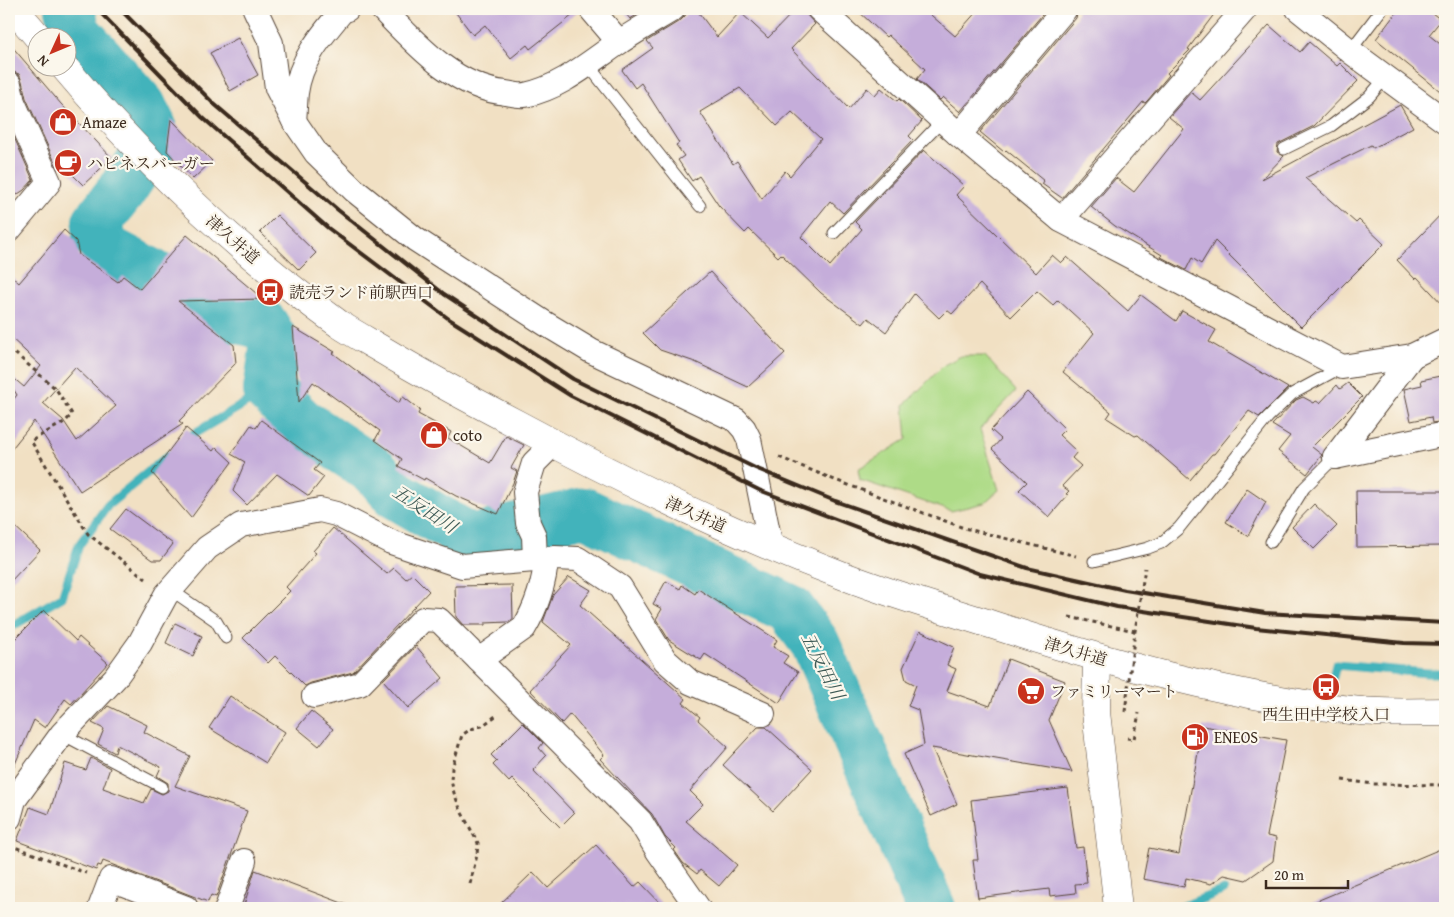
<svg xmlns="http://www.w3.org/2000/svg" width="1454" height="917" font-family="'Gentium Book Plus','Noto Serif JP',serif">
	<rect width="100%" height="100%" fill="#fbf7ec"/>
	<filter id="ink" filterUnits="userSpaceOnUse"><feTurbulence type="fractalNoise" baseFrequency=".02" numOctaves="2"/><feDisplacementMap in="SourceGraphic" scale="10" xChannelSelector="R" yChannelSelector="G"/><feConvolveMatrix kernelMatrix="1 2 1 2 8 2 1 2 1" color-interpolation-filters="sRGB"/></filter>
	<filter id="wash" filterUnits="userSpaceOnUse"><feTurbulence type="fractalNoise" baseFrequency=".0096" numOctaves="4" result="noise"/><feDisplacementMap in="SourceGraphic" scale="20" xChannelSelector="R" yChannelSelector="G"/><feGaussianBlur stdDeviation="1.12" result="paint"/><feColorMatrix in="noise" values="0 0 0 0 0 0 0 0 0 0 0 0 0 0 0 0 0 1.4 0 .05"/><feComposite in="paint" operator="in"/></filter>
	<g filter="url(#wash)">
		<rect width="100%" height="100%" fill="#f1e0c3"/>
		<path fill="#aedb87" stroke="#748252" d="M961 356H985L1016 391 980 429 999 490 984 503 951 511 860 480 858 469 907 439 904 405 944 365Z"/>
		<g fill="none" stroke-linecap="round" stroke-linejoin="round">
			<g stroke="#43b3bb" stroke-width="9">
				<path d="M184 442 195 433 268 390"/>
				<path d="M9 628 62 597 79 545 108 505 169 455"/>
				<path d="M1333 677 1336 665 1427 673H1445"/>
				<path d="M1179 908 1224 890"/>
			</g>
			<path stroke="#43b3bb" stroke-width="50" d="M70 9 76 32 141 105 152 127V144L122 190 97 222V236L110 251 146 270 222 315 264 325 275 343 268 390 301 422 376 472 395 494 472 539 584 512 790 609 815 643 931 908"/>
		</g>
		<g id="blocks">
			<g fill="#c5adda" fill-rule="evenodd">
				<path d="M453 9H578V11L530 49 527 45 511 58 485 25 473 35Z"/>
				<path d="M622 9H647L630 19Z"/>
				<path d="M687 9H696L717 37 740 12 768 38 796 9H806V14L815 24 791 49 849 109 867 88 875 95 881 88 897 101 899 99 922 121 909 136 913 140 843 213 830 201 801 237 830 266 862 229 855 222 924 150 964 186 956 195 1036 273 1052 255 1061 263 1067 257 1128 311 1141 295 1176 321 1182 311 1216 330 1209 342 1288 388 1259 417 1249 411 1214 454H1212L1190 480 1138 435 1135 436 1107 418 1111 412 1063 372 1094 333 1058 300 1053 305 1037 291 1011 317 980 284 952 314 947 310 939 318 914 294 886 332 868 318 863 324 821 293 781 254 778 257 749 229 745 233 719 206 699 176 692 181 678 160 684 156 676 145 679 143 641 83 635 88 622 70 653 48 647 41 681 20 685 16ZM740 88 777 126 792 112 821 139 790 176 785 171 762 199 737 161 733 164 700 112Z"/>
				<path d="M856 9H924L955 36 979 9H1047L960 112 943 97 940 100 917 79 925 69 888 35 886 37Z"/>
				<path d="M1078 9H1218L1188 49 1190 50 1167 73 1169 75 1148 100 1145 103 1143 102 1062 198 1042 184 1044 181 1006 150 1004 152 980 132 1076 18Z"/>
				<path d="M1399 9H1427L1441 20 1429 35 1445 48V95L1376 39Z"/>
				<path d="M1269 25 1300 52 1309 42 1337 66 1340 63 1358 81 1314 126 1278 144 1277 152 1284 156 1262 179 1400 105 1413 127 1373 148 1371 145 1305 178 1356 223 1359 220 1384 244 1301 327 1215 241 1201 264 1192 258 1186 270 1161 257 1162 255 1115 226 1091 207 1116 178 1134 192 1184 129 1169 117 1191 92 1200 100Z"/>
				<path d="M238 38 258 75 230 91 210 53Z"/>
				<path d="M9 43 61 104 112 158 83 185 64 166 58 169 26 98 22 81 19 74 11 71 9 66Z"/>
				<path d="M171 119 212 161 193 179 167 151Z"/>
				<path d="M9 126 33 180 24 190 9 200Z"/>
				<path d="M1445 210V307L1417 277 1415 279 1397 260Z"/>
				<path d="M277 215 316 253 299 270 260 232Z"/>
				<path d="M64 230 76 241 79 255 118 282 123 276 140 289 187 235 263 299 178 301 234 345 236 363 179 421 183 424 80 491 34 421 9 452V405L17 395 9 382V378L11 376 24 387 41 366 9 336V274L19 283ZM75 367 116 406 77 441 63 420 43 403Z"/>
				<path d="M710 272 785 353 748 387 695 362 660 350 643 333Z"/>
				<path d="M293 327 335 352 333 353 399 403 402 396 420 410 418 414 451 432 448 438 490 463 506 436 524 445 511 468 517 471 513 483 498 514 456 496 425 478 424 480 398 466 402 459 375 440 380 431 313 382 299 402Z"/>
				<path d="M1445 375V421L1432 423 1431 417 1411 421 1404 389 1422 385 1421 380Z"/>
				<path d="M1348 383 1362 397 1312 447 1322 455 1307 474 1278 451 1290 436 1272 425 1296 400 1303 397 1314 403 1316 401 1320 403 1337 385 1340 389Z"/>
				<path d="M1027 392 1065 429 1059 435 1077 452 1072 458 1081 466 1062 486 1069 491 1066 494 1068 495 1049 517 1019 490 1027 482 992 449 1001 439 991 430Z"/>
				<path d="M261 420 320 463 314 470 324 477 309 496 277 474 247 505 233 491 245 462 231 454 251 425 256 428Z"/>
				<path d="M186 428 213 451 216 447 232 462 191 518 152 473Z"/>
				<path d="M1247 489 1266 502 1248 536 1226 522Z"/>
				<path d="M1356 491H1445V546L1357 547Z"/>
				<path d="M1314 504 1337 526 1314 549 1292 527Z"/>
				<path d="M126 509 173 544 161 560H152L110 529Z"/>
				<path d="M9 521 40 550 9 583Z"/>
				<path d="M333 528 387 574 394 568 406 579 412 574 429 591 353 672 311 683 305 686 275 656 268 663 243 638 290 591 286 587 316 553 313 551Z"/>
				<path d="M569 577 591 590 580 605 686 699 683 703 700 717 698 720 728 747 690 791 703 804 686 821 737 865 719 886 700 870 697 874 683 863 674 850 676 848 665 837 652 814 600 759 604 755 570 714 562 723 530 690 571 645 543 622 553 595Z"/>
				<path d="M666 581 680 589 682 585 695 594 698 589 777 640 773 647 788 656 783 663 798 672 779 703 705 654 701 660 669 640 656 619 662 609 653 604Z"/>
				<path d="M512 585 513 619 508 622 485 623V625H463L456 617 455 586Z"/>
				<path d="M44 610 76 641 79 637 108 663 71 704 65 699 45 728 34 720 9 778V645Z"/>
				<path d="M175 623 202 636 193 656 166 643Z"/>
				<path d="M920 631 954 647 947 665 956 669 947 691 990 706 1008 659 1065 681 1049 720 1072 772 932 748 957 804 931 816 904 754 924 745 918 710 908 706 916 685 906 680 903 668Z"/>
				<path d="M416 646 443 678 408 708 383 680Z"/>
				<path d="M230 696 285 732 266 763 209 728Z"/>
				<path d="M108 706 147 725 144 732 190 756 175 786 247 811 216 897 211 895 208 902 103 861 101 866 98 865 96 870 17 841 30 807 49 814 65 763 86 770 91 758 110 768 103 788 144 803 151 789 162 794 168 791V783L157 776 161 767 117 745 115 753 98 744 104 729 92 723Z"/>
				<path d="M311 711 333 729 319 746 297 728Z"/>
				<path d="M523 723 543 743 539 748 546 756 533 770 574 813 560 827 512 779 509 782 493 765 497 761 491 755Z"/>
				<path d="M1203 726 1286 740 1267 836 1276 838 1273 861 1246 880 1224 875 1211 884 1186 878 1184 887 1143 879 1149 848 1179 854Z"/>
				<path d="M758 727H766L812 769 773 811 723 765Z"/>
				<path d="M1068 788 1076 848 1083 847 1087 883 1075 884 1076 893 1050 896 1049 889 978 898 973 860H978L971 800Z"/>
				<path d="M596 845 634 887 640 882 665 908H496L533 872 548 888Z"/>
				<path d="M1445 847V904L1436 908H1300Z"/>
				<path d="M255 870 350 906 349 908H243Z"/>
			</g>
		</g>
	</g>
	<g filter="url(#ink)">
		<use href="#blocks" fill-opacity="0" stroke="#564537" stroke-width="1"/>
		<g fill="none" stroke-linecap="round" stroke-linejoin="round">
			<defs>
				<g id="lane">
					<path d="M1350 51 1382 9"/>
					<path d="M588 65 700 206"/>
					<path d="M1284 149 1331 126 1369 97 1386 77"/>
					<path d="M834 233 943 120"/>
					<path d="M1271 542 1304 488 1335 457"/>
					<path d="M1094 561 1148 548 1161 543 1179 528 1268 417 1292 394 1342 367"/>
					<path d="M171 590 216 621 226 638"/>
					<path d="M62 734 162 787"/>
				</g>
				<g id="street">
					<path d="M255 9 271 43 277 88 294 121 316 153 354 190 415 239 546 324 591 351 736 420 744 429 749 439 771 547"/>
					<path d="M382 9C416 44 455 88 506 93 512 94 519 96 525 95 560 88 589 63 618 43 636 31 655 20 673 9"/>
					<path d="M591 9 619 42"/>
					<path d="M819 9 959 135 1061 220 1342 367 1412 356 1445 340"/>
					<path d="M1298 9 1350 51 1445 121"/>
					<path d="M9 84 13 102 49 182 9 230"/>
					<path d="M294 121C295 112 295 102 296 93 300 60 322 35 343 10L347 9"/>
					<path d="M959 135 1065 9"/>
					<path d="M1061 220 1245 9"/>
					<path d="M1335 457 1412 356"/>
					<path d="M1335 457 1445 434"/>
					<path d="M535 560 555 558 578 559 620 587 665 660 690 682 763 714"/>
					<path d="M479 660 524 628C536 608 545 582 546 559"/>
					<path d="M314 696 360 684 423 619 439 620 640 821 658 851 698 908"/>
					<path d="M9 818 14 800 62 734 115 678 140 643 166 595 207 548 241 525 320 510 336 514 391 542 462 566 535 560 534 536 528 523 525 492 534 463 548 449 550 442"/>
					<path d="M100 908 111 879 186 908"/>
					<path d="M227 908 244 861"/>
				</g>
				<path id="secondary" d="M1097 658 1096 712 1118 908"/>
				<g id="primary">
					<path d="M14 9 39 38"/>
					<path d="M65 68C146 164 237 250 339 324 354 334 371 343 386 352 429 378 473 401 517 424 623 481 731 533 844 576 893 595 943 609 993 625 1110 663 1229 696 1351 710 1382 714 1414 712 1445 712"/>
				</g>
			</defs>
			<use href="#lane" stroke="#564537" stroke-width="13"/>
			<use href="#street" stroke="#564537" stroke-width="26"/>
			<use href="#secondary" stroke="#564537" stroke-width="29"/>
			<use href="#primary" stroke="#564537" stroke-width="29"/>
			<g stroke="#564537" stroke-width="3" stroke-dasharray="4 4" stroke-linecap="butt">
				<path d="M9 348 56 389 72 414 66 421 31 441 88 534 146 579"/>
				<path d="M779 457 835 480 964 528 1076 556"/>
				<path d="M1069 617 1135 631"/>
				<path d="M1127 738 1134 739 1139 713"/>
				<path d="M1342 780 1373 784 1445 785"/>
				<path d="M9 845 86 873"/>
				<path d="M470 884 477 855 478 843 461 811 454 793 451 780 452 768 462 735 471 729 482 726 497 715"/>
			</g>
			<use href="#lane" stroke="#fff" stroke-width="11"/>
			<use href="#street" stroke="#fff" stroke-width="24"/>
			<use href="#secondary" stroke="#fff" stroke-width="28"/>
			<use href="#primary" stroke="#fff" stroke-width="28"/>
			<g stroke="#3b2a1e" stroke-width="4">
				<path d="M97 9 202 117 328 228 449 319 571 396 759 490 980 574 1117 607 1256 628 1404 643 1445 644"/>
				<path d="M120 9 213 103 338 210 444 294 573 379 755 468 835 501 1027 568 1125 590 1265 613 1445 623"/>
			</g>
			<path stroke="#564537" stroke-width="3" stroke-dasharray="4 4" stroke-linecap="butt" d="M1125 712 1135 631 1145 568"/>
		</g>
	</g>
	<defs>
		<symbol id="shop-disc" viewBox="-11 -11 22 22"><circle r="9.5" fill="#c8321e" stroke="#fbf7ec"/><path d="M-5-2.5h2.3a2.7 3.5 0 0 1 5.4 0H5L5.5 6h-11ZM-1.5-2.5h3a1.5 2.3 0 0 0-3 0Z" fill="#fff"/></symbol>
		<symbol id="cafe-disc" viewBox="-11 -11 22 22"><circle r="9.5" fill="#c8321e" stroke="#fbf7ec"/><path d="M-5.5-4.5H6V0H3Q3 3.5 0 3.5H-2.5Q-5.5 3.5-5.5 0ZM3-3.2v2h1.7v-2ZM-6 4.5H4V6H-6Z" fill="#fff"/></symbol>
		<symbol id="bus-disc" viewBox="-11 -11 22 22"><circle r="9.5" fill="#c8321e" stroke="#fbf7ec"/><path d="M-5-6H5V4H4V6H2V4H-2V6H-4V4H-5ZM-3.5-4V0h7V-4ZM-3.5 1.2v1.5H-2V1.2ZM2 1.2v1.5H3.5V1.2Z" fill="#fff"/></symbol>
		<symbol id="supermarket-disc" viewBox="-11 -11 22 22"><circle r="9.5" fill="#c8321e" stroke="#fbf7ec"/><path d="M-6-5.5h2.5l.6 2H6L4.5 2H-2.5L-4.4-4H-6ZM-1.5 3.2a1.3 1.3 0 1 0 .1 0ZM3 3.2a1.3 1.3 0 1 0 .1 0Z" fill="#fff"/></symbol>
		<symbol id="fuel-disc" viewBox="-11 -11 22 22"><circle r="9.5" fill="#c8321e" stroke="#fbf7ec"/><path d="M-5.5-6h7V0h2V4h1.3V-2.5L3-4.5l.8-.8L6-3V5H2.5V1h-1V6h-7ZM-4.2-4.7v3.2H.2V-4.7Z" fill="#fff"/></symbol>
	</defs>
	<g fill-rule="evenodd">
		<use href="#shop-disc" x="47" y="106" width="32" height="32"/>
		<use href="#cafe-disc" x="52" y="147" width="32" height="32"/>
		<use href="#bus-disc" x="254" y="276" width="32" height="32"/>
		<use href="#shop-disc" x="418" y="419" width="32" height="32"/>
		<use href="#bus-disc" x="1310" y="671" width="32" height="32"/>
		<use href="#supermarket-disc" x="1015" y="675" width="32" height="32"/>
		<use href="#fuel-disc" x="1179" y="721" width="32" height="32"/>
	</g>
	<g text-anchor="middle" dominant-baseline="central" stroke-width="4.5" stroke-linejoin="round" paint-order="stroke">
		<g font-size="16" fill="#3b2a1e" stroke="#fbf7ec" text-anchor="start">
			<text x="82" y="122">Amaze</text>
			<text x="87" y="163">ハピネスバーガー</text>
			<text x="289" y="292">読売ランド前駅西口</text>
			<text x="453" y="435">coto</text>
			<text x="1050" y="691">ファミリーマート</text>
			<text x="1326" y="714" text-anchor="middle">西生田中学校入口</text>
			<text x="1214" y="737">ENEOS</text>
		</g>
		<g font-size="16" fill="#3b2a1e" stroke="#fbf7ec">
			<text transform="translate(233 239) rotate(41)">津久井道</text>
			<text transform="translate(696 514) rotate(24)">津久井道</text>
			<text transform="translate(1076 651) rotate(16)">津久井道</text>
		</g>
		<g font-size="18" font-style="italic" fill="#3e5a55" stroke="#fbf7ec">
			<text transform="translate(425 509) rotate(33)">五反田川</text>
			<text transform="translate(823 666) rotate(63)">五反田川</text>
		</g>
	</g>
	<rect width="1454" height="917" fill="none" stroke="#fbf7ec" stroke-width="30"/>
	<g transform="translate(52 52) rotate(226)"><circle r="24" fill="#fbf7ec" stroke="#aea59a"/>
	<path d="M0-4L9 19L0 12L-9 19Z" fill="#c8321e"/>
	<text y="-8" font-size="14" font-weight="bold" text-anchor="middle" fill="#3b2a1e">N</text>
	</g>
	<path d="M1266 880v8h82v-8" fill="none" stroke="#3b2a1e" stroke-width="2.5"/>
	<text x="1274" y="880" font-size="15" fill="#3b2a1e" stroke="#fbf7ec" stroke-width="4" paint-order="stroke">20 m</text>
</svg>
